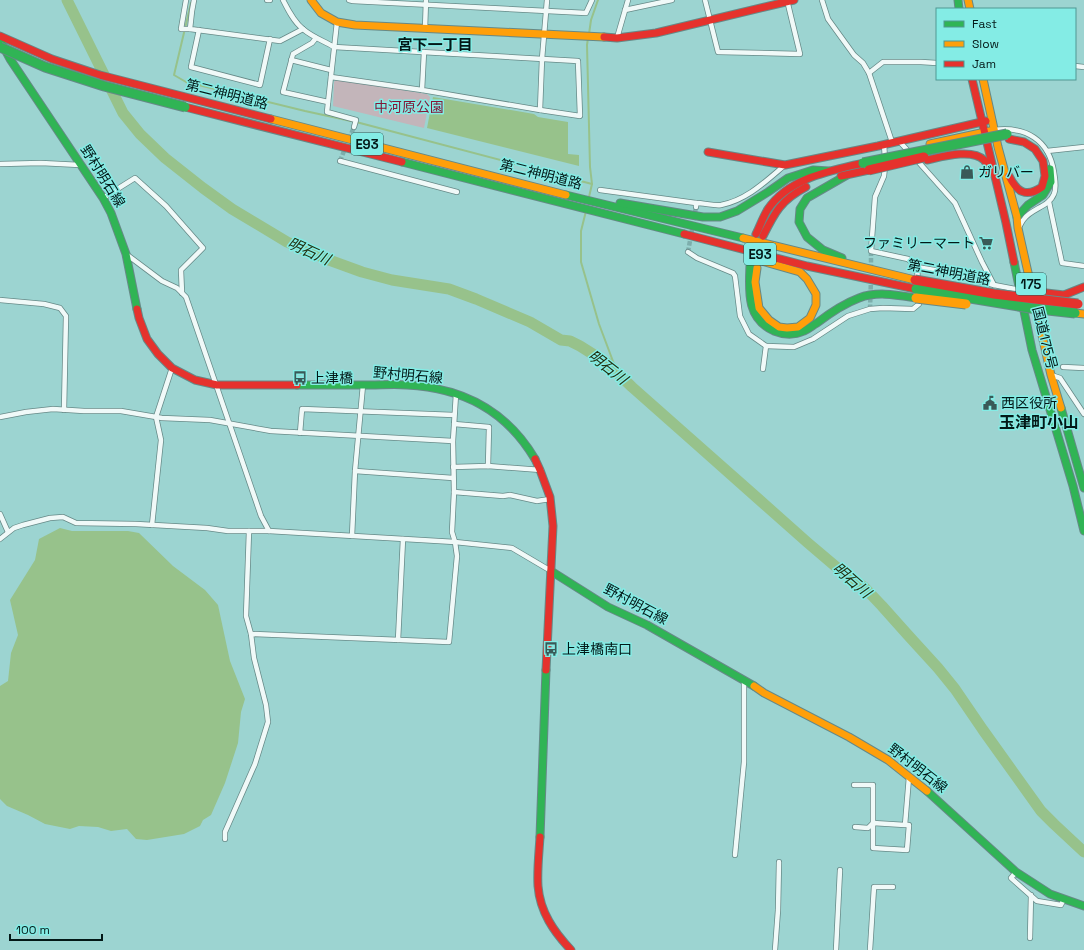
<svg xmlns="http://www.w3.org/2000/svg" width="1084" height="950" font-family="'Space Grotesk','Noto Sans JP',sans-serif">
	<rect width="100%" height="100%" fill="#9cd4d1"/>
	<path fill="#c3b5ba" d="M336 79 427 94 430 97 424 128 333 106 334 82Z"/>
	<g fill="#97c28b">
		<path d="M433 97 534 114 538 117 568 122V154L579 155V166L427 128Z"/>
		<path d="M60 528 72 531H128L139 533 173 566 205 590 218 605 230 661 245 699 241 712 238 743 225 783 211 815 203 820 200 826 184 834 147 840 136 839 127 829 111 831 98 827 79 826 70 829 45 824 28 815 7 806 0 799V686L8 681 11 653 18 635 10 600 35 560 39 539Z"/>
	</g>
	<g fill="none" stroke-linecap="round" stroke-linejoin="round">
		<g stroke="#97c28b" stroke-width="2">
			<path d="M191 3 174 75 186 82 305 111 360 123 592 184"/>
			<path d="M589 34 591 20 598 0"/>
			<path d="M588 38 587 45 590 167 592 184 589 197"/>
			<path d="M586 211 581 231V262L599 324 617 372"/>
		</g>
		<path stroke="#97c28b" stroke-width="11" d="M67 0 123 113 140 134 165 158 203 188 232 209 287 242 329 260 362 272 392 280 449 289 476 299 530 322 561 340 570 341 580 346 607 363 632 387 693 441 808 543 841 571 864 587 882 606 907 634 938 668 955 689 983 730 1041 811 1054 824 1084 852"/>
		<g stroke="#7daeac" stroke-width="4.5" stroke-dasharray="4.5 2" stroke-linecap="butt">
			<path d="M349 139 354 127"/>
			<path d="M340 161 346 146"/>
			<path d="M688 252 696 207"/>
			<path d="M871 269V251"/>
			<path d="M870 309 871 279"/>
		</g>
		<path stroke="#7daeac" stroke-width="9" stroke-dasharray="9 4.5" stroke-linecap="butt" d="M750 265 756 234"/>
		<defs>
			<g id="street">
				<path d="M186 0 181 29H190"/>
				<path d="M194 0 192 11 190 29 280 41 303 29"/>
				<path d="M267 0H270"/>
				<path d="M283 0C288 10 294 22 303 29 312 37 324 41 334 47L578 61 580 116 540 110"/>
				<path d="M349 0 353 1 586 13 592 0"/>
				<path d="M705 0 718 52 800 54 787 0"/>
				<path d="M822 0 828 19 854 55 863 63 869 73 892 142"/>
				<path d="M625 10 672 0"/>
				<path d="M337 22 327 112 356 120 354 127"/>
				<path d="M425 29 426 0"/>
				<path d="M199 30 191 67 260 85 270 39"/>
				<path d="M316 38 312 43 293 54 283 92 328 102"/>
				<path d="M617 38 628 0"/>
				<path d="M424 52 422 90 540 110 542 59 547 0"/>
				<path d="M291 60 331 70"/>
				<path d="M1075 66 1084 67"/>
				<path d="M869 73 883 62H921L937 63"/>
				<path d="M331 77 422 90"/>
				<path d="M994 130C1026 126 1049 140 1054 172 1055 180 1057 187 1054 194 1049 207 1032 208 1024 219 1022 221 1021 224 1019 227"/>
				<path d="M899 141 910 153"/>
				<path d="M884 144 885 159"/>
				<path d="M1047 151 1084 147"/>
				<path d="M915 158 955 203 982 262 994 285"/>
				<path d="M340 161 457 192"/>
				<path d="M0 164 41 163 80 165"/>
				<path d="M885 166 884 176 875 197 871 251 908 259 917 267"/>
				<path d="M600 190 696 203"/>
				<path d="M103 198 135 178 166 206 203 248 181 270 182 293"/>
				<path d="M1049 202 1062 263 1084 266"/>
				<path d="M696 207V203C704 203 714 206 721 205 747 200 766 181 785 165"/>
				<path d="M688 252 697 258 733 273 735 276 740 316 749 334 766 346 763 369"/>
				<path d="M126 254 162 281 177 288 186 297 261 516 269 531"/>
				<path d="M918 282 917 267 951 273 994 285 1020 290"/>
				<path d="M0 300 44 304 60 308 66 316 64 410"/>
				<path d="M766 346 794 347 813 339 848 316 870 309 883 308 913 309 919 304V297"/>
				<path d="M1063 367 1084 368"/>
				<path d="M1051 375 1060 378 1084 414"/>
				<path d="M0 417 26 412 53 409 84 411H121L162 418 210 420 271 431 453 441"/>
				<path d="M454 424 489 427 488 466"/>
				<path d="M300 433 302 409 454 415"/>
				<path d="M453 467 488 466 541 470"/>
				<path d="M355 471 453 478"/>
				<path d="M454 492 503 496 510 495 537 501 550 499"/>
				<path d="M0 514 8 532"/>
				<path d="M152 525 161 440 156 417 172 368"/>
				<path d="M249 531 246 616 251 634"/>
				<path d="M352 536 355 471 363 385"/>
				<path d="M0 539 14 528 23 525 50 518 63 517 76 523 136 524 207 528 228 531H269L455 542 512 548 551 571"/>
				<path d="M398 640 403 539"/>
				<path d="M854 785H873V823L868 828 855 827"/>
				<path d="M905 825 873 823V848L907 850 909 825H905L909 777"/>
				<path d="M225 839V832L255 764 268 722 266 705 254 658 251 634 449 642 457 556 455 542 452 532 454 492 453 441 456 394"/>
				<path d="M735 855 744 762V680"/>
				<path d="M1016 872 1011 878 1037 901 1061 905 1064 899"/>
				<path d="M1030 938 1031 895"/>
				<path d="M775 950 778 910 779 862"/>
				<path d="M836 950 840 870"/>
				<path d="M870 950 874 887H893"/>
			</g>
			<g id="fast">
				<path d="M958 0 959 9"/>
				<path d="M0 40 10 59 103 198 111 213 126 254 137 309"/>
				<path d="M402 162 684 234"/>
				<path d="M566 195 743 238"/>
				<path d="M620 203 703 217H720L737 211 768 192 788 178 813 170 829 171"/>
				<path d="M1017 217 1028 205 1043 195 1051 182 1050 169"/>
				<path d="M842 258 823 250 807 237 799 222 800 209 807 198 847 175"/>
				<path d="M1014 262 1032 350 1073 486 1084 531"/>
				<path d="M750 265C749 291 746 318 774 331 784 335 795 335 804 331 809 329 813 325 817 323 830 313 843 304 859 298 877 291 897 295 916 298"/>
				<path d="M297 385C322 385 346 385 370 385 382 385 395 384 407 385 463 388 506 410 535 459"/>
				<path d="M1061 408 1084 488"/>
				<path d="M551 571 608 607 647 625 754 686"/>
				<path d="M927 791 1016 872 1050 894 1084 906"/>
				<path d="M540 837 546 670"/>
			</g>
			<g id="slow">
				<path d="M311 0 321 13 337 22 355 25 604 37"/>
				<path d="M968 0 970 9"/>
				<path d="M983 79 998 147 1017 217 1018 228 1051 375 1061 408"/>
				<path d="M271 119 566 195"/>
				<path d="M930 144 990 131"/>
				<path d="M743 238 915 280"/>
				<path d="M757 268 755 282 759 308 769 320 779 327 787 328 798 327 810 318 816 305V294L807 279 800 272 758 260"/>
				<path d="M1075 313 1084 314"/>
				<path d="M754 686 764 693 849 737 888 760 927 791"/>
			</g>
			<g id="jam">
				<path d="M0 36 52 59 100 75 271 119"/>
				<path d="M604 37 617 38 656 33 794 0"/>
				<path d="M972 79 1006 223 1014 262"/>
				<path d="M185 107 402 162"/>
				<path d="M1009 139 1024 142 1035 149 1043 161 1045 176 1042 187C1026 198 1017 192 1009 176"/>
				<path d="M708 152 785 165 878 146 986 121"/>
				<path d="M927 160C941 157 972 148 984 160 987 163 988 168 989 172"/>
				<path d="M841 176 869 170"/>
				<path d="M684 234 807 266 916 289"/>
				<path d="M756 234C760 226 763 217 768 209 789 178 830 171 863 163"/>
				<path d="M763 236C775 212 781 200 806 187"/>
				<path d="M1020 290 1064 295 1084 287"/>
				<path d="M137 309 139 318 147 339 158 354 172 368 195 380 217 385H297"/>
				<path d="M535 459 540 470 550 497 553 526 546 670"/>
				<path d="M540 837C539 853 537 870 538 886 540 912 554 932 571 950"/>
			</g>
		</defs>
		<use href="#street" stroke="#668987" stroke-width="6"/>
		<use href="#fast" stroke="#668987" stroke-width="9"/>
		<use href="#slow" stroke="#668987" stroke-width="9"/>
		<use href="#jam" stroke="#668987" stroke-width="9"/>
		<use href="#street" stroke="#f0f9f8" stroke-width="4.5"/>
		<use href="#fast" stroke="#30b455" stroke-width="7"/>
		<use href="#slow" stroke="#ff9f0a" stroke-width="7"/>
		<use href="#jam" stroke="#e5322d" stroke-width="7"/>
		<defs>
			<g id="fast-bridge">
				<path d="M0 47 45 67 104 86 185 107"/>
				<path d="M863 163 1007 134"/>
				<path d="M916 289 1030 308 1075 313"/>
			</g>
			<path id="slow-bridge" d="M916 298 966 304"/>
			<g id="jam-bridge">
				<path d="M869 170 924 157"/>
				<path d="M915 280 994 294 1078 304"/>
			</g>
		</defs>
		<use href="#fast-bridge" stroke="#668987" stroke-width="11" stroke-linecap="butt"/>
		<use href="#slow-bridge" stroke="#668987" stroke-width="11" stroke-linecap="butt"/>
		<use href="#jam-bridge" stroke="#668987" stroke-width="11" stroke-linecap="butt"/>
		<use href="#fast-bridge" stroke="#30b455" stroke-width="9"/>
		<use href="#slow-bridge" stroke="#ff9f0a" stroke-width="9"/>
		<use href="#jam-bridge" stroke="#e5322d" stroke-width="9"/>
	</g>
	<defs>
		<symbol id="shop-bare" viewBox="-9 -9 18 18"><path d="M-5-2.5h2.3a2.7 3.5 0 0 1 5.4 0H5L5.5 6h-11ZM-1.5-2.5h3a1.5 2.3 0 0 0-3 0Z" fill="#395a58" stroke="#84ece5" stroke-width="2.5" paint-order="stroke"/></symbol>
		<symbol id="supermarket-bare" viewBox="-9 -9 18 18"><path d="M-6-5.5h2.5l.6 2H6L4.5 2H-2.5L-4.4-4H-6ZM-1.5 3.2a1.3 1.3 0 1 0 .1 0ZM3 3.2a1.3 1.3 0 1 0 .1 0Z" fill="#395a58" stroke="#84ece5" stroke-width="2.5" paint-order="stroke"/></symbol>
		<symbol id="bus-bare" viewBox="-9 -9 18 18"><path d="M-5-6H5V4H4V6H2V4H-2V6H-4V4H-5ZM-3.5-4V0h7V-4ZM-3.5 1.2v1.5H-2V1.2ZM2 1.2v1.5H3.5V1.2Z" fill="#395a58" stroke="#84ece5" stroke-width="2.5" paint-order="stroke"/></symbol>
		<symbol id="civic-bare" viewBox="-9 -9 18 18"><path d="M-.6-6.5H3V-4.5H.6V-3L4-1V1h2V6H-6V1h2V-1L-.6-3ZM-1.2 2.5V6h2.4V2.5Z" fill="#395a58" stroke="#84ece5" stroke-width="2.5" paint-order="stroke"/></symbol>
	</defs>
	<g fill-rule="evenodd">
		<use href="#shop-bare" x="957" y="162" width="20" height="20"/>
		<use href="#supermarket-bare" x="976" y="233" width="20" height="20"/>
		<use href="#bus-bare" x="290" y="368" width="20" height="20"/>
		<use href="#civic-bare" x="980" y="393" width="20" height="20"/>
		<use href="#bus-bare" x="541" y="639" width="20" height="20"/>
	</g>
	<g text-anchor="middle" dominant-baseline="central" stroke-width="3" stroke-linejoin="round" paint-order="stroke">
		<g fill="#84ece5" stroke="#2a5855" stroke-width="1">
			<rect x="351" y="133" width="32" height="22" rx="3"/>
			<rect x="744" y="243" width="32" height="22" rx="3"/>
			<rect x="1016" y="273" width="30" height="22" rx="3"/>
		</g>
		<g font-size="13" font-weight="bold" fill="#031817">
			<text x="367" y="144">E93</text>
			<text x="760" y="254">E93</text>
			<text x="1031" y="284">175</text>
		</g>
		<g font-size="14" fill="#031817" stroke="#84ece5">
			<text transform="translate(227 94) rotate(14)">第二神明道路</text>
			<text transform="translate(541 174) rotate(14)">第二神明道路</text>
			<text transform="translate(103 176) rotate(58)">野村明石線</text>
			<text transform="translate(949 272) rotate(11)">第二神明道路</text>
			<text transform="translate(1045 338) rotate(76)">国道175号</text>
			<text transform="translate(408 375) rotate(5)">野村明石線</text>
			<text transform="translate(636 604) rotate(28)">野村明石線</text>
			<text transform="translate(918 768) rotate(38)">野村明石線</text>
		</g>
		<g font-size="14" fill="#831737" stroke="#84ece5">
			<text x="409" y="107">中河原公園</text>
		</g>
		<g font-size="14" fill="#031817" stroke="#84ece5" text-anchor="start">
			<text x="978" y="172">ガリバー</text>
			<text x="975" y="243" text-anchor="end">ファミリーマート</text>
			<text x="311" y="378">上津橋</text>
			<text x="1001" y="403">西区役所</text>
			<text x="562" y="649">上津橋南口</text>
		</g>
		<g font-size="15" font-weight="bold" fill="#031817" stroke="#84ece5">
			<text x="435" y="44">宮下一丁目</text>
		</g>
		<g font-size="15" font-style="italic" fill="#223110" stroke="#84ece5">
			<text transform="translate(309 251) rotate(24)">明石川</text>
			<text transform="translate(608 367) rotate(38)">明石川</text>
			<text transform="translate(852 580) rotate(41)">明石川</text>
		</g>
		<g font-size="16" font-weight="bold" fill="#031817" stroke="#84ece5">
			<text x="1039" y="422">玉津町小山</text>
		</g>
	</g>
	<rect x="936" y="8" width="140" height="72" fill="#84ece5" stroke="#509793"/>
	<rect x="944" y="21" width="20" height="6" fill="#30b455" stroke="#509793"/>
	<text x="972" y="28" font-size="12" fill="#031817">Fast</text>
	<rect x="944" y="41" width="20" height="6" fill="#ff9f0a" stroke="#509793"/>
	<text x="972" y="48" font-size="12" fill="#031817">Slow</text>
	<rect x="944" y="61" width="20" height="6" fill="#e5322d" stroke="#509793"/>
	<text x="972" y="68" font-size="12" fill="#031817">Jam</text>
	<path d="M10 934v6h92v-6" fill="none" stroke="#031817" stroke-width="2"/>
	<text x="16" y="934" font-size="12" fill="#031817" stroke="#84ece5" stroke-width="3" paint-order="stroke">100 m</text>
</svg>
